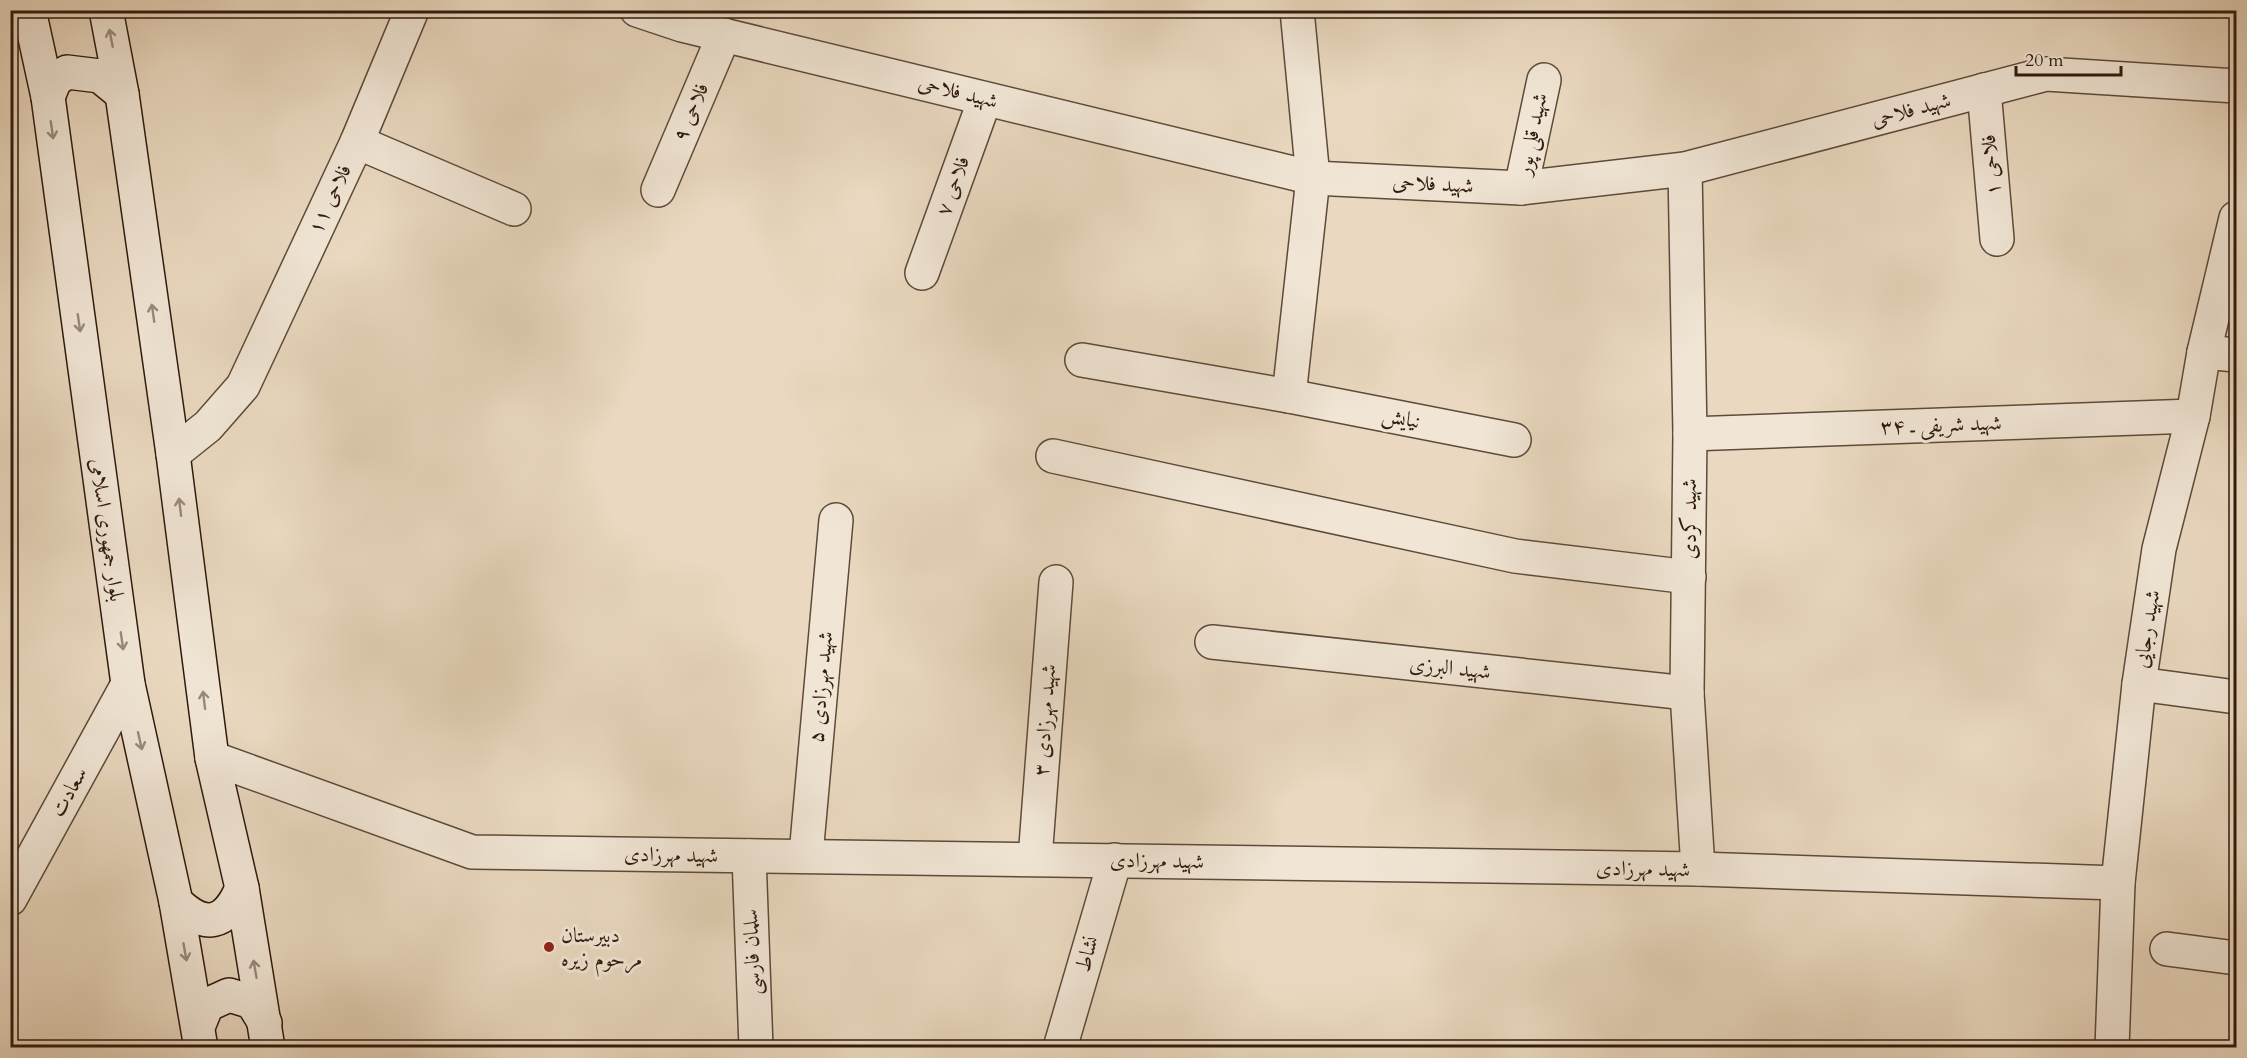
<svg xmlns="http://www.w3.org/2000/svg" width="2247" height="1058" font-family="Cardo,Amiri,serif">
	<rect width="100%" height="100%" fill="#ead9c0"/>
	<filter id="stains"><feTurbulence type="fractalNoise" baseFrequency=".00333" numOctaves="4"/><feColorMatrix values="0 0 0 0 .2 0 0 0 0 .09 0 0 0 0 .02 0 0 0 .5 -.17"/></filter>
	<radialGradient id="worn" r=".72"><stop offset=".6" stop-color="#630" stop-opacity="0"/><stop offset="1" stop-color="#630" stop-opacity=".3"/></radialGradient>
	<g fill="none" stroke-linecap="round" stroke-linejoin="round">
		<defs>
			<g id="minor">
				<path d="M1984 90 1997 239"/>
				<path d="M357 142 514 209"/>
				<path d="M1685 169 1690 434 1687 693 1698 869"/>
				<path d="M1521 188 1544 80"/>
				<path d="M658 190 724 35"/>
				<path d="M922 273 985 99"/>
				<path d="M2204 352 2236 355"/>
				<path d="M1082 360 1289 396 1514 440"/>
				<path d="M1289 396 1313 178"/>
				<path d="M1690 434 2193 416"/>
				<path d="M173 454 208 426 243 386 357 142 412 10"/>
				<path d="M1053 456 1515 556 1689 577"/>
				<path d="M1212 642 1687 693"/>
				<path d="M2139 684 2236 697"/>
				<path d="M806 855 836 520"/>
				<path d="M749 856 756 1048"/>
				<path d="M1035 859 1056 582"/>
				<path d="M2167 949 2236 958"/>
				<path d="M1060 1048 1115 860"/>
			</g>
			<g id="tertiary">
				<path d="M637 10 682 25 1313 178 1521 188 1685 169 2046 74 2236 86"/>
				<path d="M1297 10 1313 178"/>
				<path d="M212 758 472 852 1698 869 2118 883"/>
				<path d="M10 899 128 684"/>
				<path d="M2112 1048 2118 883 2139 684 2159 549 2193 416 2204 352 2236 218"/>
			</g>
			<g id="secondary">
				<path d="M29 10 48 97 128 684 176 902 201 1048"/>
				<path d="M106 10 122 94 173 454 212 758 242 888 268 1048"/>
				<path d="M48 97 55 80 67 72 100 76 122 94"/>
				<path d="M176 902C205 930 226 925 242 888"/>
				<path d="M198 1027 207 1005 229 995 252 1002 265 1023"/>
			</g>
		</defs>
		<use href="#minor" stroke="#5e4a3a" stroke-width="36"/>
		<use href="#tertiary" stroke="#5e4a3a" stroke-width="36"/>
		<use href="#secondary" stroke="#301a0e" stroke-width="36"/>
		<use href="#minor" stroke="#f1e6d6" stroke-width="33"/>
		<use href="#tertiary" stroke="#f1e6d6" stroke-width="33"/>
		<use href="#secondary" stroke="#f1e6d6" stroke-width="33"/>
	</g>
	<defs><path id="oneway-shaft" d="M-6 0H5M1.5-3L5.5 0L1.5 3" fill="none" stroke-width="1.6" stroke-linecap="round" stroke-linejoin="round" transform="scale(1.5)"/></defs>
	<g stroke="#9a8a7c">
		<use href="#oneway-shaft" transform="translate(111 38) rotate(-101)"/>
		<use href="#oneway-shaft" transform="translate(52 130) rotate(82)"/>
		<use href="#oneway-shaft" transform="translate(153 313) rotate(-98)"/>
		<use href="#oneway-shaft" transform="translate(79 323) rotate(82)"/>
		<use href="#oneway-shaft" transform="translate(180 507) rotate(-97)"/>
		<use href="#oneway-shaft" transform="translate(122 641) rotate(82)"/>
		<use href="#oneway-shaft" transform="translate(204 700) rotate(-97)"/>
		<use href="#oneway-shaft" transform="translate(140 741) rotate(77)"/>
		<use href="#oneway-shaft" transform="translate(185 952) rotate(80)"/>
		<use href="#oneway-shaft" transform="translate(255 969) rotate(-100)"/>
	</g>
	<circle fill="#8f2418" stroke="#f1e6d6" stroke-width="2" cx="549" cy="947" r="6"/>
	<g text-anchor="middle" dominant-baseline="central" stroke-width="6" stroke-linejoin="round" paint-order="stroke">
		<g font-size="21" fill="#301a0e" stroke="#f1e6d6">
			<text transform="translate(958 92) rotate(14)">شهید فلاحی</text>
			<text transform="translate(1911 110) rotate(-15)">شهید فلاحی</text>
			<text transform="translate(691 112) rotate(-67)">فلاحی ۹</text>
			<text transform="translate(1532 134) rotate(-78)">شهید قلی پور</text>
			<text transform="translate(1991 165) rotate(-95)">فلاحی ۱</text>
			<text transform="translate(1433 184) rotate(3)">شهید فلاحی</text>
			<text transform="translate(953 186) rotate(-70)">فلاحی ۷</text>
			<text transform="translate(330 199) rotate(-65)">فلاحی ۱۱</text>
			<text transform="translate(1401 418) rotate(11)">نیایش</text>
			<text transform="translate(1941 425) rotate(-2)">شهید شریفی ـ ۳۴</text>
			<text transform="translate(1689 519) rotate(-90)">شهید کردی</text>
			<text transform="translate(107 530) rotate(82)">بلوار جمهوری اسلامی</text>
			<text transform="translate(2147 629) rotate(-81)">شهید رجایی</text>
			<text transform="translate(1450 668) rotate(6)">شهید البرزی</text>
			<text transform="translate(821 687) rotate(-85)">شهید مهرزادی ۵</text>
			<text transform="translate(1045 720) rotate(-86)">شهید مهرزادی ۳</text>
			<text transform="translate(69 792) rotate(-61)">سعادت</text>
			<text transform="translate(671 855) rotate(1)">شهید مهرزادی</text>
			<text transform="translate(1157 861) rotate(1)">شهید مهرزادی</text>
			<text transform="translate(1643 869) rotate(1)">شهید مهرزادی</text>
			<text transform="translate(752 952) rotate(-92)">سلمان فارسی</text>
			<text transform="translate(1087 954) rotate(-74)">نشاط</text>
		</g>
		<g font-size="21" fill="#301a0e" stroke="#f1e6d6" text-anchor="start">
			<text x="561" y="935">دبیرستان<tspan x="561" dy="24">مرحوم زیره</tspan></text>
		</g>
	</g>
	<rect width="2247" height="1058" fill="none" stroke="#ead9c0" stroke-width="36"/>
	<rect x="12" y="12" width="2223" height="1034" fill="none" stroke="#301a0e" stroke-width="3"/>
	<rect x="18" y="18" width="2211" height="1022" fill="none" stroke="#301a0e" stroke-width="1.5"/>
	<path d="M2016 66v9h105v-9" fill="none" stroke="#301a0e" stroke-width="3"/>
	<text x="2025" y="66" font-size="18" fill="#301a0e" stroke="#f1e6d6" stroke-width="4.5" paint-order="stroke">20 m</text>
	<rect width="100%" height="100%" filter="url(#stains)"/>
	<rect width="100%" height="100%" fill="url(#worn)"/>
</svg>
